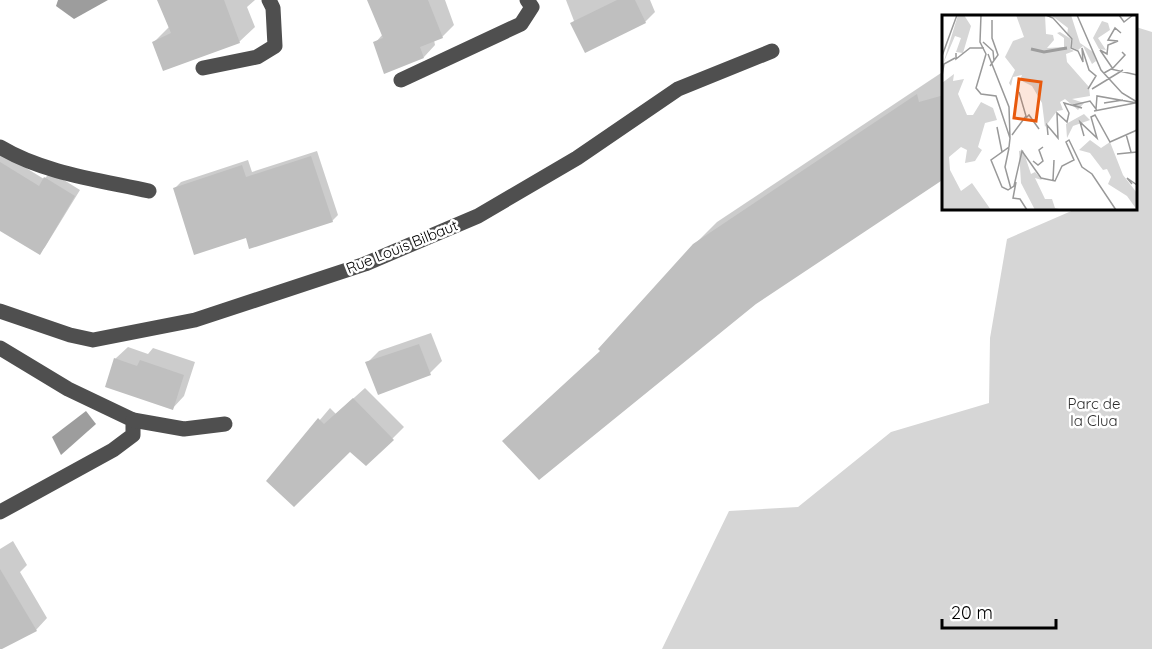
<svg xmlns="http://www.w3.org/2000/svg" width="1152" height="649" font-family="Quicksand,sans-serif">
  <rect width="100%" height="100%" fill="#fff"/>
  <path fill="#d6d6d6" d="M1136 27 1152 32V649H662L729 511 798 507 891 432 989 403 990 338 1007 239 1076 209 1136 208Z"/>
  <g fill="#9d9d9d">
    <path d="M58 0H108L74 19 56 6Z"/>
    <path d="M86 411 96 424 61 455 52 437Z"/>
  </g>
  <g fill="#0003">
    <path d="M159 0H255L247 7 255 27 239 42 153 43 169 27Z"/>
    <path d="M369 0H445L454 25 442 37 434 40 435 45 424 57 375 43 383 34Z"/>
    <path d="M566 0H650L655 12 645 22 574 21Z"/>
    <path d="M944 71V177L601 350 694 245 717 222Z"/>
    <path d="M317 151 338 215 332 221 246 236 174 189 181 182 248 160 252 172Z"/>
    <path d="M0 152 44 179 51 172 80 190 45 247 39 253 0 229Z"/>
    <path d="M431 333 442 361 430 373 367 363 379 351Z"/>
    <path d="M128 347 148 354 153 348 195 362 184 396 172 409 115 359Z"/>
    <path d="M365 388 404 427 393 438 366 464 350 450 268 481 330 408 336 414Z"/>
    <path d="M13 541 27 565 20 572 47 618 36 630 0 649V549Z"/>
  </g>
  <g fill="#bfbfbf">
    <path d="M157 0H224L240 43 163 71 152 42 171 33Z"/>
    <path d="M367 0H428L443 38 420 47 424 58 384 74 373 42 383 38Z"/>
    <path d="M617 0H635L646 23 585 53 570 23Z"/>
    <path d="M917 94 919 102 944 95V179L756 304 539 480 502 441 600 351 598 349 693 244Z"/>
    <path d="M311 156 333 222 249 249 246 238 194 255 173 188 242 165 246 177Z"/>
    <path d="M0 162 39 186 44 177 75 196 40 255 0 231Z"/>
    <path d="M419 344 431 375 378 395 365 362Z"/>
    <path d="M114 358 137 366 140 360 184 375 173 410 105 387Z"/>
    <path d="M353 398 394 440 366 466 350 452 294 507 266 481 318 418 324 424Z"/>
    <path d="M0 569 37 631 2 649H0Z"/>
  </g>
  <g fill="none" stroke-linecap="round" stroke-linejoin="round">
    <g stroke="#4f4f4f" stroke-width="15">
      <path d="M203 68 257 57 275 46 273 8 269 0"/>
      <path d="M401 80 521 24 532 7 527 0"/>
      <path d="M0 147C43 173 99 180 149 191"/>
      <path d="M0 311 70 335 93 340 195 320 365 264 478 216 577 158 678 89 772 51"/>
      <path d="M0 348 68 389 133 420V435L113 450 0 512"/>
      <path d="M133 420 184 429 225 424"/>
    </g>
  </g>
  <g text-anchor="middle" stroke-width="5" stroke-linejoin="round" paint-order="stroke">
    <g font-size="15" fill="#000" stroke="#fff">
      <text transform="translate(402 247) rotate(-22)" y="5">Rue Louis Bilbaut</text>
    </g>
    <g font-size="15" fill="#2d2d2d" stroke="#fff">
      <text x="1094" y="409">Parc de<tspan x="1094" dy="17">la Clua</tspan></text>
    </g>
  </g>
  <g transform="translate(942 15)">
    <rect width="195" height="195" fill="#fff"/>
    <path d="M16 0H22L29 11 21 38 14 37 19 23 13 21 1 49ZM74 0H103L104 19 111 20 112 25 105 33 122 32V23L115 18 118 17 129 24 128 34 132 36 124 39 125 47 147 72 148 81 130 84 142 88 136 95 123 84 118 87 121 95 115 96 103 112 100 88 90 71 78 65 80 60 71 62 69 71 67 68 73 55 63 42 71 26 82 22ZM109 0H129L138 28 151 37 154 46 150 49 141 31 136 35 129 32 131 24 125 20 126 13ZM160 6 166 8 168 15 156 23 164 35 157 34 151 23ZM12 59 11 66 22 64 16 79 25 100H31L39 87 51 93 55 105 43 108 36 132 40 135 33 146 23 148 25 135 19 132 7 142 8 155 19 176 30 168 49 195H0V68ZM142 99 148 105 131 111 125 123 124 109ZM148 125 159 133 168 127 181 160 195 178V195L185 181 166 169 169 162 165 154 161 155 148 138 137 135ZM81 135 89 159 93 157 100 165 93 163 103 184H110L113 193 121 195H93L79 168 77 136Z" fill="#d6d6d6"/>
    <path fill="none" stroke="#9d9d9d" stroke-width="3" d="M89 34 102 37 125 33"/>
    <path fill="none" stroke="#999" stroke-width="1.5" d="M39 0 38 27 44 39 34 73 39 79 54 81 68 123 67 132 49 145 60 172 66 175 72 171 80 136 99 163 113 166 120 151 132 145 124 127 127 125 140 152 150 159 174 195M104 0 111 3 130 24 129 33 136 36 141 47 140 33 147 55 154 61 146 74M135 0 159 55 180 78 195 87M177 0 182 7 191 0M41 27 51 36 52 46M14 38V44L28 33H42M46 39 67 92 68 123M0 41 15 0M48 51 56 40 50 23V5M171 53 183 40 180 37M171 54 158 35 165 39 166 30 176 26 166 25 173 13 179 18M162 58 169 54 195 60M0 61 2 49 13 43M150 74 181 55M162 88 181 85M152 96 193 88M84 103 87 100 97 114M55 112 60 137M184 119 189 137M70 120 84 101 77 77M106 120 105 110 116 123 115 98 125 107 127 98 122 88 140 93 131 90 148 86 154 94 155 81 195 88M142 121 138 107 155 123 149 102 153 100 168 127 195 115M67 133 63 152 69 174M175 139 195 137M91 146 96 150 101 146 97 135 101 132M111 165 112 145M74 167 71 183 78 184 85 195M190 169 185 163 195 170"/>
    <path fill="#e8590c" fill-opacity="0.15" stroke="#e8590c" stroke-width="3" d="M77 64 99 67 94 106 72 103Z"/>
    <rect width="195" height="195" fill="none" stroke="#000" stroke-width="3"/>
  </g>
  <path d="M942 619v9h114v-9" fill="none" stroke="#000000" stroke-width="3"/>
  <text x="951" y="619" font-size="18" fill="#000000" stroke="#ffffff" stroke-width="4.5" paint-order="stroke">20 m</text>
</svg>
